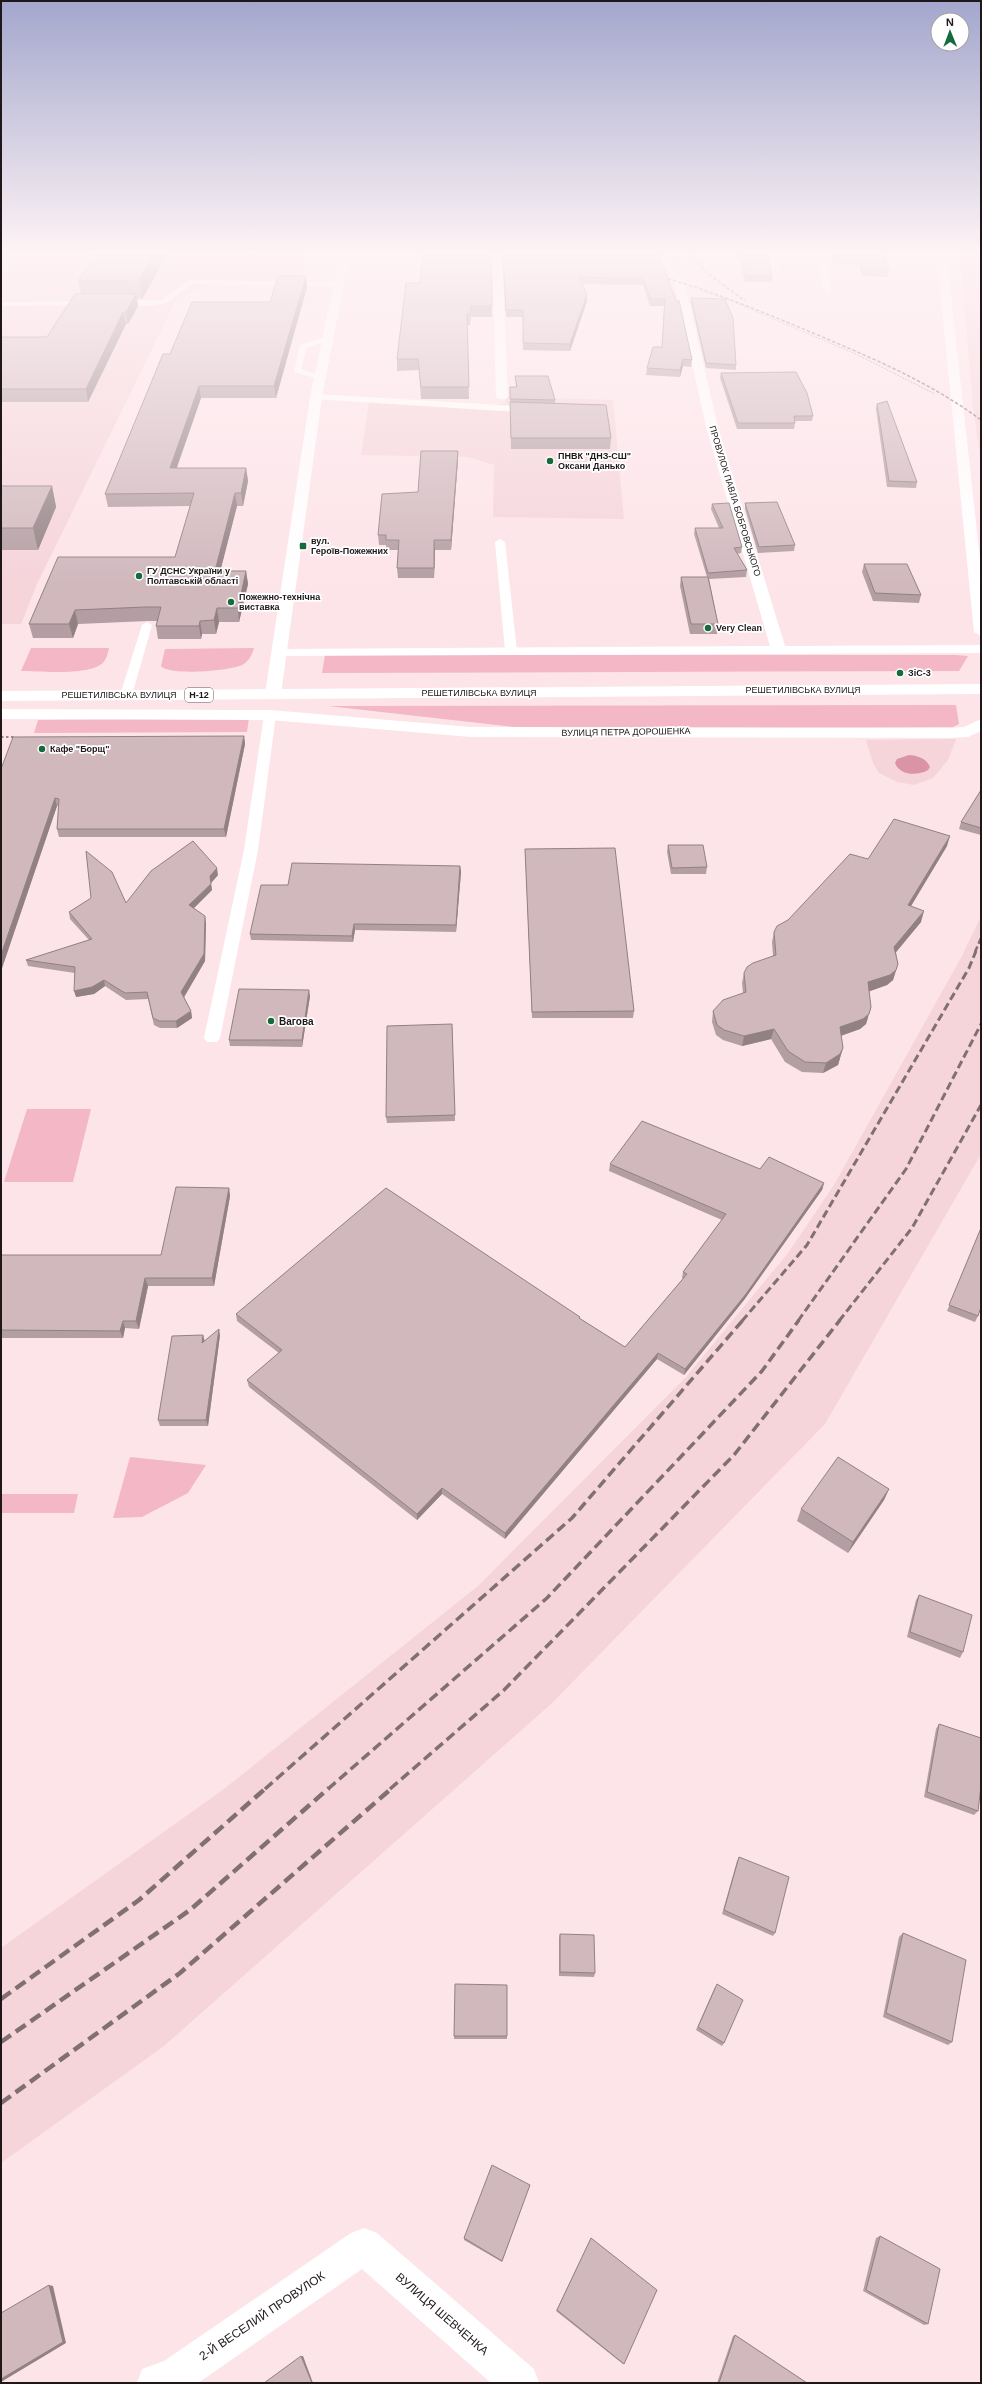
<svg xmlns="http://www.w3.org/2000/svg" width="982" height="2384" font-family="Helvetica,sans-serif">
  <rect width="100%" height="100%" fill="#fde4e9"/>
  <g fill="#f5d4da">
    <path d="M1 253H306L299 284 213 283 177 298 37 584 21 624H1Z"/>
    <path d="M960 253H981V463L973 407Z"/>
    <path d="M506 397 613 400 624 519 493 517 494 465 468 457 361 455 369 402 499 408V404H505Z"/>
    <path d="M956 739 948 760 933 778 914 785 897 782 879 773 873 763 866 740Z"/>
    <path d="M981 916V1154L825 1424 550 1705 164 2046 1 2163V1948L224 1789 478 1586 686 1377 788 1253 834 1185 962 956Z"/>
  </g>
  <g fill="#f4b7c5">
    <path d="M31 648H109C108 652 107 657 105 660 96 677 39 671 21 671Z"/>
    <path d="M254 648C252 655 249 661 242 665 229 671 169 676 161 666L165 649Z"/>
    <path d="M325 655H956L968 656 959 671 322 673Z"/>
    <path d="M956 705 959 724 953 727 532 729 328 706Z"/>
    <path d="M249 718 247 732 34 733 38 720Z"/>
    <path d="M27 1109H91L73 1182H4Z"/>
    <path d="M130 1457 206 1465 188 1493 142 1517 113 1518Z"/>
    <path d="M1 1494H78L74 1513H1Z"/>
  </g>
  <path fill="#db94a5" d="M909 755C918 756 926 758 930 767L928 770C918 776 900 776 895 763L897 759Z"/>
  <g fill="none" stroke-linecap="round" stroke-linejoin="round">
    <g stroke="#99888c" stroke-width="1" stroke-dasharray="1.5 1.5" stroke-linecap="butt">
      <path d="M676 253 677 265"/>
      <path d="M702 291 724 298 856 354 935 394"/>
    </g>
    <path stroke="#99888c" stroke-width="2" stroke-dasharray="2.5 2.5" stroke-linecap="butt" d="M1 737H16"/>
    <g fill="#fff" fill-rule="evenodd">
      <path d="M769 253H776L780 276 773 274Z"/>
      <path d="M818 253H825L831 294 824 292Z"/>
      <path d="M191 280 338 282 342 284 338 286 192 284 166 303 150 306 115 305 111 303 115 301 161 300Z"/>
      <path d="M94 301 95 303 91 305 1 306V302Z"/>
      <path d="M324 337 331 339 307 348 301 369 322 376V380L294 372 300 345Z"/>
      <path d="M316 394 533 407 537 410 533 413 313 399V395Z"/>
      <path d="M500 539 505 542 517 651 511 654 505 651 495 542Z"/>
      <path d="M147 622 152 625 132 695 126 699 122 697 120 695 142 625Z"/>
      <path d="M270 711 276 715 258 850 220 1038 217 1042H207L204 1038 244 850 264 715Z"/>
    </g>
    <g fill="#fff" fill-rule="evenodd">
      <path d="M445 253H499L502 255 508 397 506 399H498L496 397 492 258 450 256Z"/>
      <path d="M942 256 947 259 981 568V636L974 632 937 259Z"/>
      <path d="M679 278 684 281 718 427 785 646 981 645V653L274 656 272 653 274 650 279 649 770 646 706 427 674 281Z"/>
      <path d="M1 709 270 710 471 727 949 728 964 727 981 719V731L968 737 949 738 471 737 270 720 1 719Z"/>
      <path d="M364 2228 377 2233 534 2369 539 2383H491L362 2269 198 2383H137L142 2369 164 2361 351 2233Z"/>
    </g>
    <g fill="#fff" fill-rule="evenodd">
      <path d="M340 253H350L322 397 281 694 273 699 265 694 310 397Z"/>
      <path d="M873 253 938 256 939 253H948L947 259 942 262 877 256Z"/>
    </g>
    <path fill="#fff" fill-rule="evenodd" d="M981 684V694L1 701V691Z"/>
    <g stroke="#807074" stroke-width="1.5" stroke-dasharray="3.5 2" stroke-linecap="butt">
      <path d="M692 253 703 270 745 301"/>
      <path d="M657 276C708 289 757 310 806 330 867 356 927 380 981 420"/>
    </g>
    <path stroke="#807074" stroke-width="2.5" stroke-dasharray="6 3" stroke-linecap="butt" d="M975 952 981 938"/>
    <g stroke="#807074" stroke-width="3" stroke-dasharray="8 4" stroke-linecap="butt">
      <path d="M742 1321 807 1245 969 968 976 951"/>
      <path d="M798 1321 906 1169 981 1024"/>
      <path d="M839 1321 912 1228 981 1105"/>
    </g>
    <g stroke="#807074" stroke-width="3.5" stroke-dasharray="10 5" stroke-linecap="butt">
      <path d="M265 1789 572 1518 743 1320"/>
      <path d="M328 1789 547 1598 762 1371 799 1320"/>
      <path d="M390 1789 504 1690 734 1455 840 1320"/>
    </g>
    <g stroke="#807074" stroke-width="4.5" stroke-dasharray="12 6" stroke-linecap="butt">
      <path d="M1 1999 139 1900 266 1788"/>
      <path d="M1 2042 190 1910 329 1788"/>
      <path d="M1 2103 180 1973 392 1788"/>
    </g>
  </g>
  <g fill="#b39ea3">
    <path d="M97 253H168L142 299H137L138 306 128 324H126L88 402H1V337H47L81 294 78 281Z"/>
    <path d="M502 253H658L692 360 691 367 683 366 680 377 646 375 647 368 662 347 664 306H650L643 285 582 284 587 294V301L570 351 523 350V317H506Z"/>
    <path d="M738 253H767L772 276V282H745Z"/>
    <path d="M883 253 889 270 887 277 862 276 859 265 831 263 832 257Z"/>
    <path d="M306 276 307 287 276 398H201L177 468H246L248 481 243 506H237L220 571H246L248 584 239 622H219L216 634H202L201 639H158L156 626 157 621H148L78 624 73 638H33L29 624 175 557 190 506 108 507 105 494 170 354 270 302Z"/>
    <path d="M406 283 492 306V317H471L470 325H467L469 399H421L419 370 397 371V359Z"/>
    <path d="M691 298 736 365V370L706 368 691 303Z"/>
    <path d="M721 373 813 416 812 421H795V423L794 429H737L720 378Z"/>
    <path d="M515 376 555 400V404L611 438 610 449H511L510 387H516Z"/>
    <path d="M877 404 917 482 916 488 887 487 876 409Z"/>
    <path d="M458 451V460L451 550H435L434 578H398L397 568 398 550H386V545H379L378 535Z"/>
    <path d="M1 486H52L56 507 38 550H1Z"/>
    <path d="M745 503 795 545 794 551 758 553 745 509Z"/>
    <path d="M712 504 742 547 741 553 737 554 747 570 746 577 709 579 718 624 717 634H690L680 586 681 577H707L694 534 695 528H719L711 509Z"/>
    <path d="M864 564 921 595 919 603 873 601 862 572Z"/>
    <path d="M244 736 245 744 226 837H59L57 829 59 806H57L1 971V769Z"/>
    <path d="M981 790V835L959 829 961 822Z"/>
    <path d="M668 845 707 867 706 874H671L667 852Z"/>
    <path d="M947 846 911 906 921 922 896 952 898 964 893 980 887 985 869 991 868 1018 866 1024 860 1029 841 1036 843 1048 840 1058 838 1065 823 1073 802 1072 785 1062 771 1039 742 1046 723 1040 716 1035 712 1022 713 1011 743 993 742 983 744 973 773 956 772 942 774 932 868 859Z"/>
    <path d="M525 849 634 1011 633 1018H532Z"/>
    <path d="M460 866 461 872 456 932 355 930 353 942 251 940 250 934 288 885Z"/>
    <path d="M218 875 211 883 212 890 194 908 206 923 205 961 184 997 191 1011 192 1018 177 1028H160L154 1025 148 999 126 1000 105 986 94 994 76 997 75 973 28 966 26 960 89 940 70 919 69 912 126 903Z"/>
    <path d="M310 996 302 1047 230 1046 229 1040Z"/>
    <path d="M452 1024 455 1121 387 1123 386 1117Z"/>
    <path d="M610 1164 760 1169 824 1183 822 1190 744 1300 684 1375 657 1359 505 1539 442 1494 417 1520 249 1387 247 1380 279 1353 237 1321 236 1314 580 1319 625 1347 683 1279 682 1278 683 1272 722 1220 609 1171Z"/>
    <path d="M229 1188 230 1196 214 1286H148L139 1329 125 1328 123 1338H1V1255H161Z"/>
    <path d="M981 1228 978 1316 975 1322 947 1311Z"/>
    <path d="M203 1335 204 1341 220 1335 208 1426H160L158 1420Z"/>
    <path d="M889 1489 884 1500 848 1553 797 1521 801 1509Z"/>
    <path d="M919 1595 963 1652 960 1658 907 1637 916 1600Z"/>
    <path d="M939 1724 978 1811 974 1815 924 1797 936 1729Z"/>
    <path d="M739 1857 775 1933 773 1936 722 1914 737 1861Z"/>
    <path d="M903 1933 952 2042 948 2045 883 2017 899 1937Z"/>
    <path d="M560 1934 595 1973 594 1977 559 1976V1938Z"/>
    <path d="M507 1985V2039H454V2036Z"/>
    <path d="M715 1987 724 2043 722 2046 696 2030Z"/>
    <path d="M529 2187 502 2262 464 2240V2238Z"/>
    <path d="M880 2236 928 2324 924 2325 863 2291 876 2238Z"/>
    <path d="M591 2238 624 2364H623L556 2311Z"/>
    <path d="M735 2335 807 2383H717L733 2336Z"/>
  </g>
  <g fill="#928184">
    <path d="M1 253H6L1 261Z"/>
    <path d="M155 253H168L142 299 139 280Z"/>
    <path d="M306 276 307 287 276 398 274 386Z"/>
    <path d="M136 294 138 306 128 324 126 312Z"/>
    <path d="M587 294V301L570 351V344Z"/>
    <path d="M123 312 126 324 88 402 86 389Z"/>
    <path d="M683 359V366L680 377V370Z"/>
    <path d="M199 386 201 398 172 480 170 468Z"/>
    <path d="M458 451V460L451 550V540Z"/>
    <path d="M246 468 248 481 243 506 241 493Z"/>
    <path d="M52 486 56 507 38 550 33 528Z"/>
    <path d="M235 493 237 506 217 584 215 571Z"/>
    <path d="M434 540 435 550 434 578Z"/>
    <path d="M246 571 248 584 239 622 238 608Z"/>
    <path d="M217 608 219 622 216 634 214 620Z"/>
    <path d="M75 610 78 624 73 638 69 624Z"/>
    <path d="M200 621 202 634 201 639 199 626Z"/>
    <path d="M244 736 245 744 226 837 224 829Z"/>
    <path d="M55 798 57 806 1 971V955Z"/>
    <path d="M950 836 947 846 905 916 908 905Z"/>
    <path d="M460 866 461 872 456 932V925Z"/>
    <path d="M217 868 218 875 211 883 210 876Z"/>
    <path d="M211 884 212 890 191 911 189 905Z"/>
    <path d="M924 911 921 922 892 957 894 947Z"/>
    <path d="M205 916 206 923 205 961 183 999 181 992Z"/>
    <path d="M354 924 355 930 353 942 352 936Z"/>
    <path d="M898 964 893 980 887 985 865 993 868 982Z"/>
    <path d="M104 980 105 986 94 994 76 997 74 991Z"/>
    <path d="M309 990 310 996 302 1047V1040Z"/>
    <path d="M871 1007 866 1024 860 1029 837 1037 840 1027Z"/>
    <path d="M191 1011 192 1018 177 1028 176 1021Z"/>
    <path d="M774 1029 771 1039 742 1046 744 1036Z"/>
    <path d="M843 1048 840 1058 838 1065 823 1073 826 1063Z"/>
    <path d="M824 1183 822 1190 744 1300 684 1375 685 1369Z"/>
    <path d="M229 1188 230 1196 214 1286 212 1278Z"/>
    <path d="M145 1278 148 1286 139 1329 136 1321Z"/>
    <path d="M123 1321 125 1328 123 1338 120 1331Z"/>
    <path d="M219 1329 220 1335 208 1426 206 1420Z"/>
    <path d="M203 1335 205 1342 202 1343Z"/>
    <path d="M658 1353 657 1359 505 1539V1533Z"/>
    <path d="M442 1488V1494L417 1520V1514Z"/>
    <path d="M889 1489 884 1500 848 1553 853 1542Z"/>
    <path d="M49 2285 53 2286 66 2343 1 2382V2379Z"/>
    <path d="M301 2356H303L313 2383H312Z"/>
  </g>
  <g fill="#d0b8bd" stroke="#928184">
    <path d="M97 253H155L139 280 78 281Z"/>
    <path d="M423 253H491L492 306H471L470 314H467L469 387H421L418 359H397L406 283H420Z"/>
    <path d="M503 253H658L677 303 679 300 692 360 683 359 680 370 647 368 653 347H662L665 299H651L643 279 579 277 587 294 570 344 523 343V310H506Z"/>
    <path d="M740 253H767L772 276H746Z"/>
    <path d="M833 253H883L889 270H863L861 259 832 257Z"/>
    <path d="M278 276H306L274 386H199L170 468H246L241 493H235L215 571H246L238 608H217L214 620 200 621 199 626H156L161 607H145L75 610 69 624H29L58 557H175L194 493 105 494 163 354H170L192 302H270Z"/>
    <path d="M75 294H136L126 312H123L86 389H1V337H47Z"/>
    <path d="M691 298 725 299 733 318 736 365 706 363Z"/>
    <path d="M796 372 807 393 813 416H794L795 423H738L721 373Z"/>
    <path d="M515 376H548L555 400 510 399V387H517Z"/>
    <path d="M887 401 917 482 889 481 877 404Z"/>
    <path d="M510 402 606 405 611 438H511Z"/>
    <path d="M421 451H458L451 540H434V568H397L399 540H386V535H378L382 494 418 492Z"/>
    <path d="M1 486H52L33 528H1Z"/>
    <path d="M777 502 795 545 759 547 745 503Z"/>
    <path d="M729 503 742 547 734 548 747 570 708 573 695 528H723L712 504Z"/>
    <path d="M864 564H907L921 595 875 593Z"/>
    <path d="M681 577H708L718 624H691Z"/>
    <path d="M244 736 224 829H57L59 799 55 798 1 955V769L13 737Z"/>
    <path d="M981 790V828L961 822Z"/>
    <path d="M894 819 950 836 908 905 924 911 894 947 898 964 896 970 890 975 868 982 871 1007 869 1014 863 1019 840 1027 843 1048 840 1054 826 1063 805 1062 788 1051 774 1029 744 1036 724 1030 717 1025 713 1011 723 1000 746 992 744 973 747 967 753 963 776 955 774 932 777 926 788 920 850 854 868 859Z"/>
    <path d="M193 841 217 868 210 876 211 884 189 905 205 916 204 954 181 992 191 1011 176 1021H159L153 1018 147 992 125 993 104 980 92 987 74 991 75 967 26 960 92 939 69 912 91 898 86 851 112 872 126 903 151 871Z"/>
    <path d="M668 845H703L707 867 672 868Z"/>
    <path d="M615 848 634 1011 532 1012 525 849Z"/>
    <path d="M292 863 460 866 456 925 354 924 352 936 250 934 261 885H288Z"/>
    <path d="M239 989 309 990 302 1040H229Z"/>
    <path d="M452 1024 455 1115 386 1117 387 1026Z"/>
    <path d="M642 1121 760 1169 769 1157 824 1183 746 1294 685 1369 658 1353 505 1533 442 1488 417 1514 247 1380 282 1350 236 1314 386 1188 580 1317 579 1318 625 1347 687 1274 683 1272 726 1214 610 1164Z"/>
    <path d="M176 1187 229 1188 212 1278H145L136 1321H123L120 1331 1 1330V1255H161Z"/>
    <path d="M981 1228V1307L978 1316 949 1305Z"/>
    <path d="M219 1329 206 1420H158L172 1336 203 1335 202 1343Z"/>
    <path d="M838 1457 889 1489 853 1542 801 1509Z"/>
    <path d="M919 1595 972 1615 963 1652 910 1632Z"/>
    <path d="M939 1724 981 1738V1786L978 1811 927 1792Z"/>
    <path d="M739 1857 789 1877 775 1933 724 1910Z"/>
    <path d="M903 1933 966 1960 952 2042 886 2013Z"/>
    <path d="M560 1934 594 1935 595 1973 560 1972Z"/>
    <path d="M455 1984 507 1985V2036H454Z"/>
    <path d="M717 1984 743 2000 724 2043 698 2027Z"/>
    <path d="M492 2165 530 2185 502 2261 464 2238Z"/>
    <path d="M880 2236 940 2269 928 2324 866 2290Z"/>
    <path d="M591 2238 657 2290 624 2364 557 2310Z"/>
    <path d="M49 2285 63 2342 1 2379V2313Z"/>
    <path d="M735 2335 807 2383H719Z"/>
    <path d="M301 2356 312 2383H264Z"/>
  </g>
  <linearGradient id="sky" x2="0" y2="1"><stop stop-color="#a3a7cd"/><stop offset="0.43" stop-color="#fef3f5"/><stop offset="1" stop-color="#fef3f5" stop-opacity="0"/></linearGradient>
  <rect width="982" height="586" fill="url(#sky)"/>
  <g fill="#166b3d" stroke="#fff" stroke-width="1.5">
    <circle cx="550" cy="461" r="4"/>
    <rect x="299" y="542" width="8" height="8" rx="2"/>
    <circle cx="139" cy="576" r="4"/>
    <circle cx="231" cy="602" r="4"/>
    <circle cx="708" cy="628" r="4"/>
    <circle cx="900" cy="673" r="4"/>
    <circle cx="42" cy="749" r="4"/>
    <circle cx="271" cy="1021" r="4"/>
  </g>
  <g text-anchor="middle" stroke-width="3.5" stroke-linejoin="round" paint-order="stroke">
    <g font-size="9" font-weight="bold" fill="#1f1719" stroke="#fff" text-anchor="start">
      <text x="558" y="459">ПНВК "ДНЗ-СШ"<tspan x="558" dy="10">Оксани Данько</tspan></text>
      <text x="311" y="544">вул.<tspan x="311" dy="10">Героїв-Пожежних</tspan></text>
      <text x="147" y="574">ГУ ДСНС України у<tspan x="147" dy="10">Полтавській області</tspan></text>
      <text x="239" y="600">Пожежно-технічна<tspan x="239" dy="10">виставка</tspan></text>
      <text x="716" y="631">Very Clean</text>
      <text x="908" y="676">ЗіС-3</text>
      <text x="50" y="752">Кафе "Борщ"</text>
    </g>
    <g font-size="9" fill="#1f1719" stroke="#fff">
      <text transform="translate(735 501) rotate(73)" y="3">ПРОВУЛОК ПАВЛА БОБРОВСЬКОГО</text>
      <text x="803" y="693">РЕШЕТИЛІВСЬКА ВУЛИЦЯ</text>
      <text x="479" y="696">РЕШЕТИЛІВСЬКА ВУЛИЦЯ</text>
      <text x="119" y="698">РЕШЕТИЛІВСЬКА ВУЛИЦЯ</text>
      <text transform="translate(626 732) rotate(-1)" y="3">ВУЛИЦЯ ПЕТРА ДОРОШЕНКА</text>
    </g>
    <rect fill="#fff" stroke="#625d5e" stroke-width="1" x="185" y="688" width="28" height="14" rx="3"/>
    <g font-size="9" font-weight="bold" fill="#1f1719">
      <text x="199" y="698">Н-12</text>
    </g>
    <g font-size="10" font-weight="bold" fill="#1f1719" stroke="#fff" text-anchor="start">
      <text x="279" y="1025">Вагова</text>
    </g>
    <g font-size="12" fill="#1f1719" stroke="#fff">
      <text transform="translate(442 2314) rotate(41)" y="4">ВУЛИЦЯ ШЕВЧЕНКА</text>
      <text transform="translate(262 2316) rotate(-34)" y="4">2-Й ВЕСЕЛИЙ ПРОВУЛОК</text>
    </g>
  </g>
  <rect width="982" height="2384" fill="none" stroke="#1f1719" stroke-width="4"/>
  <g transform="translate(950 32) rotate(359)"><circle r="19" fill="#ffffff" stroke="#a5a2a3"/>
  <path d="M0-3L7 15L0 10L-7 15Z" fill="#166b3d"/>
  <text y="-6" font-size="11" font-weight="bold" text-anchor="middle" fill="#1f1719">N</text>
  </g>
</svg>
